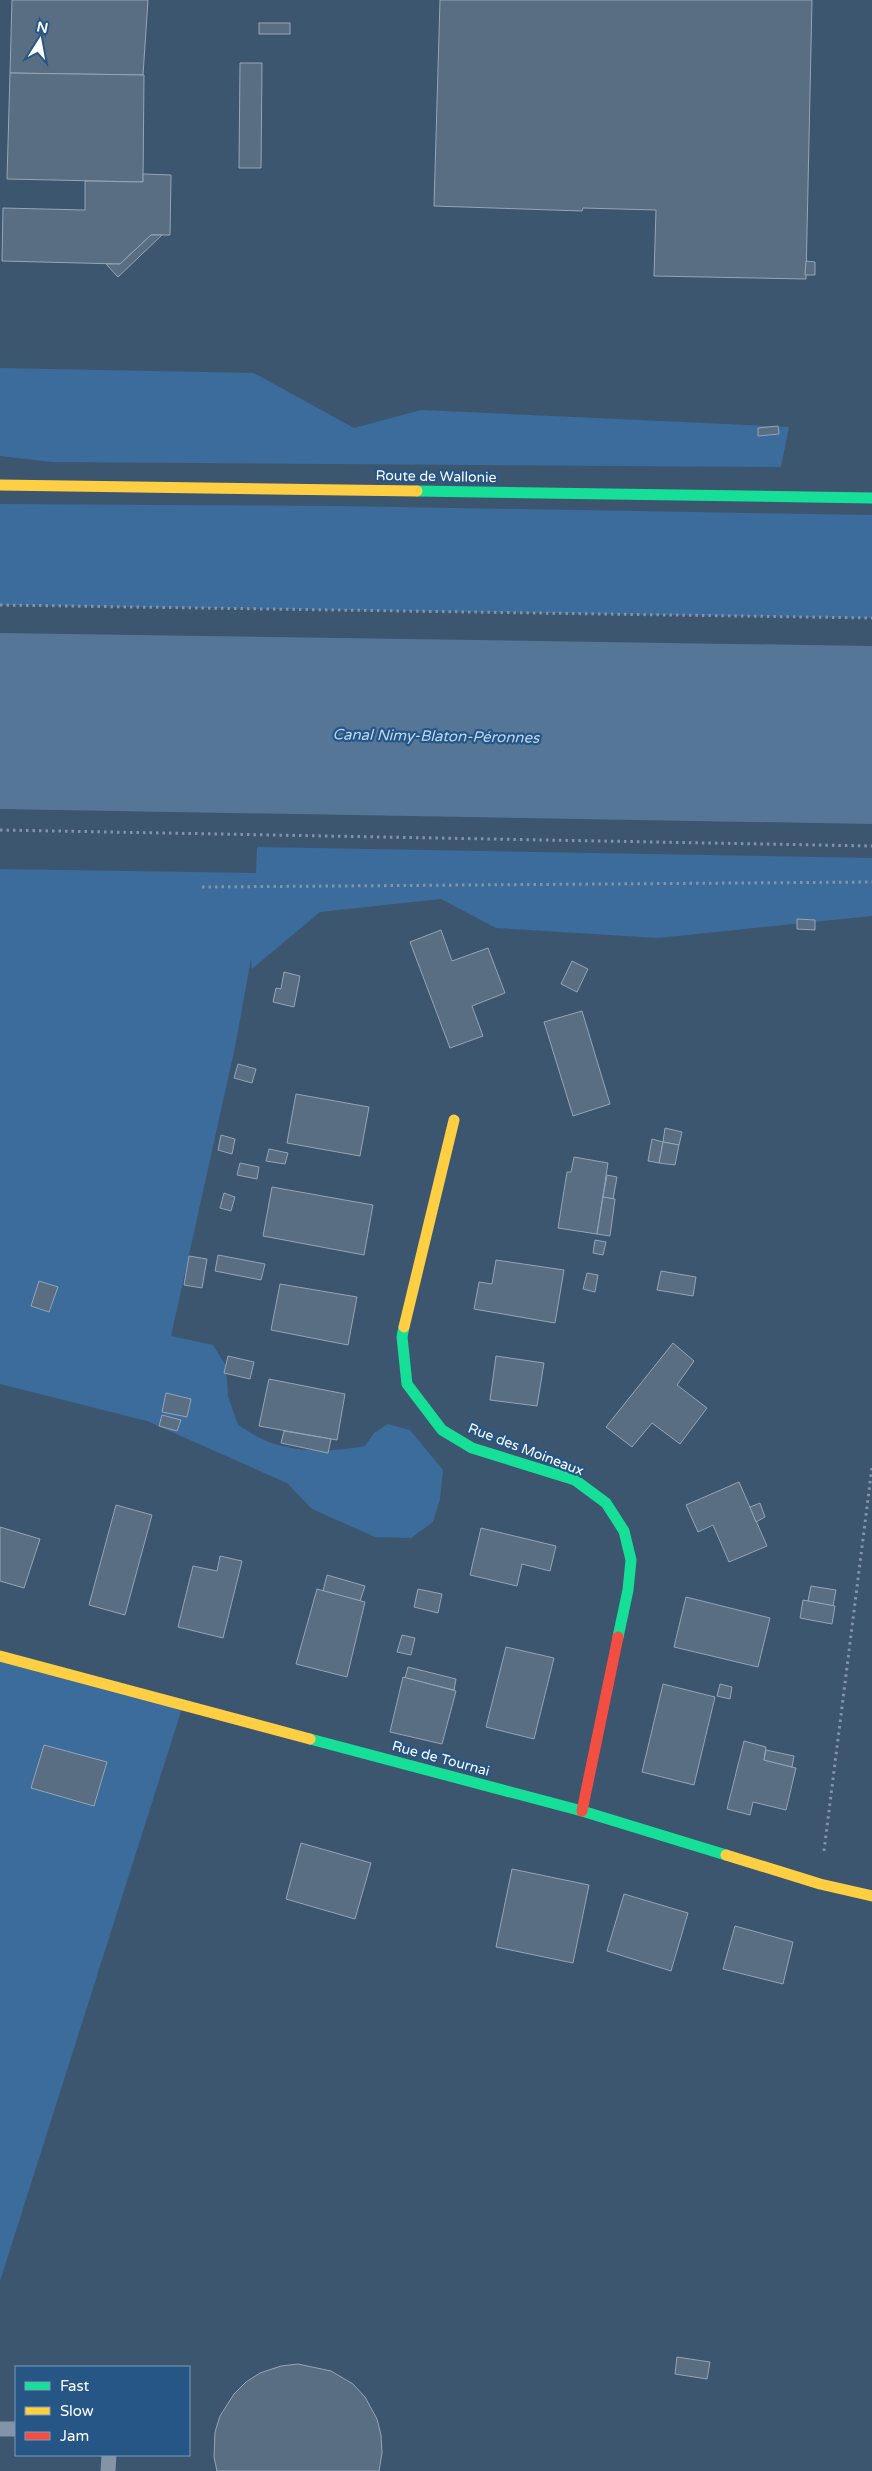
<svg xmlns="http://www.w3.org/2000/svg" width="872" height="2471" font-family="'Varela Round',sans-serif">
  <rect width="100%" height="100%" fill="#3c5670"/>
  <g fill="#3b6c9c">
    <path d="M0 368 254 373 354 428 421 410 789 427 781 467 52 462 0 456Z"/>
    <path d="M0 504 339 506 872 515V618L0 605Z"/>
    <path d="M257 847 872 858V916L658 938 496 928 441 899 320 912 252 969 251 959 235 1047 171 1336 213 1345 226 1366 228 1396 238 1425C248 1431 258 1438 269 1442 299 1453 334 1452 365 1446L374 1433 388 1424 410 1430 443 1470 440 1499 433 1522 411 1538 375 1537 312 1509 287 1483 147 1421 0 1384V869L256 873Z"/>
    <path d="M0 1656 183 1705 0 2281Z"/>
  </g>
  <path fill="#557697" d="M0 633 872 646V824L0 809Z"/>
  <g fill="#596e83" stroke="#96a5b4">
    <path d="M12 0H148L143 75 10 73Z"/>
    <path d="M440 0H812L806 279 654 276 656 210 583 208 582 211 434 206Z"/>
    <rect x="259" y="23" width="31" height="11"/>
    <path d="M240 63H262L261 168H239Z"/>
    <path d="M10 73 144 75 143 182 7 179Z"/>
    <path d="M143 174 171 175 170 235H151L120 264 2 261 3 208 85 210V181L143 182Z"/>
    <path d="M151 235H162L118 277 106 264H120Z"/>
    <path d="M806 261 815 262V275H805Z"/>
    <path d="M778 426 779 434 758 436V428Z"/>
    <path d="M797 919 815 920V930L797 929Z"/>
    <path d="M441 930 452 961 488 948 505 993 472 1006 483 1036 450 1048 410 942Z"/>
    <path d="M572 961 588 969 577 992 561 984Z"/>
    <path d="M284 972 300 976 294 1007 273 1002 276 988 281 989Z"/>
    <path d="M582 1011 610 1104 573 1116 544 1022Z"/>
    <path d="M238 1064 256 1069 252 1083 234 1078Z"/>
    <path d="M296 1094 369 1107 360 1156 287 1143Z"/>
    <path d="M665 1128 682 1132 679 1145 663 1142Z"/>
    <path d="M221 1135 235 1139 232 1154 218 1150Z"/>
    <path d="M652 1139 663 1142 659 1163 648 1161Z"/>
    <path d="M663 1142 679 1145 675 1165 659 1163Z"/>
    <path d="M269 1149 288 1153 285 1164 266 1161Z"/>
    <path d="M574 1157 608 1163 597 1234 558 1228 567 1172H571Z"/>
    <path d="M240 1163 259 1167 257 1179 237 1175Z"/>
    <path d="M607 1175 617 1177 613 1199 603 1197Z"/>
    <path d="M272 1187 373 1205 364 1255 263 1236Z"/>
    <path d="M224 1193 235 1197 231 1211 220 1208Z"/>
    <path d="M603 1197 615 1199 610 1236 597 1234Z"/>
    <path d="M595 1240 606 1242 603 1255 593 1253Z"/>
    <path d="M218 1255 265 1264 261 1280 215 1271Z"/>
    <path d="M189 1256 207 1259 202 1288 184 1285Z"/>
    <path d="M496 1260 564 1270 555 1323 474 1309 479 1282 492 1284Z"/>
    <path d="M661 1271 696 1277 693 1296 657 1290Z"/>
    <path d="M587 1273 598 1275 595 1292 583 1289Z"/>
    <path d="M39 1281 58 1287 49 1312 31 1306Z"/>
    <path d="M280 1284 357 1297 348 1345 271 1330Z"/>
    <path d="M673 1343 694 1361 677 1385 707 1408 680 1444 652 1423 632 1447 606 1427Z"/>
    <path d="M228 1356 254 1362 250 1379 224 1373Z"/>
    <path d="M496 1356 544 1363 537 1406 490 1400Z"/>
    <path d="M269 1379 345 1394 337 1440 259 1426Z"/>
    <path d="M166 1393 191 1399 187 1417 162 1412Z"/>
    <path d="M162 1415 181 1420 177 1431 159 1426Z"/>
    <path d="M284 1431 331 1439 328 1453 281 1443Z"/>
    <path d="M739 1482 767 1546 729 1562 713 1525 698 1532 686 1505Z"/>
    <path d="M760 1503 765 1517 756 1522 750 1507Z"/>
    <path d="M116 1505 152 1515 125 1615 89 1605Z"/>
    <path d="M0 1527 40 1539 24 1588 0 1581Z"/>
    <path d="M481 1528 556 1546 550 1571 522 1564 517 1586 470 1575Z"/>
    <path d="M220 1556 242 1561 223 1638 178 1627 193 1566 217 1571Z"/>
    <path d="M327 1575 365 1586 360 1601 323 1591Z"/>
    <path d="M811 1586 836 1590 833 1606 808 1601Z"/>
    <path d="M317 1589 365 1602 347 1677 296 1664Z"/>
    <path d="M418 1589 442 1594 438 1613 414 1607Z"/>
    <path d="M686 1597 770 1618 758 1667 674 1647Z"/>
    <path d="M803 1600 835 1606 832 1624 800 1618Z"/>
    <path d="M402 1635 415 1638 411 1655 397 1652Z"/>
    <path d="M506 1647 554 1658 534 1739 486 1727Z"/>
    <path d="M408 1667 456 1679 454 1690 405 1678Z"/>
    <path d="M403 1677 456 1691 442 1744 390 1732Z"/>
    <path d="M663 1684 715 1697 694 1785 642 1772Z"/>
    <path d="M720 1684 732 1687 730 1699 717 1696Z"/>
    <path d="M744 1741 766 1747 764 1760 796 1768 786 1810 753 1802 750 1815 727 1809Z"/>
    <path d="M44 1745 107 1762 94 1806 31 1788Z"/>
    <path d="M766 1750 794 1756 792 1767 764 1760Z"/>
    <path d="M301 1843 371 1863 355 1919 286 1899Z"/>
    <path d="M512 1869 589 1885 573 1963 496 1947Z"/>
    <path d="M624 1894 688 1913 671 1971 607 1951Z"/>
    <path d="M735 1926 793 1942 783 1984 723 1969Z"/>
    <path d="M677 2357 710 2362 707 2379 675 2374Z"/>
    <path d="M298 2364 331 2371 353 2384 365 2397 377 2419 381 2435 382 2453 379 2471H217L214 2457 215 2432 220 2416 234 2394 246 2382 260 2373 281 2366Z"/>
  </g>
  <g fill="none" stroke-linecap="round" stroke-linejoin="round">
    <g stroke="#8394a6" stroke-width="3" stroke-dasharray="2.5 4" stroke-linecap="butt">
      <path d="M0 605 872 618"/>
      <path d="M0 830 872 846"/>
      <path d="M202 887 872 882"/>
      <path d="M824 1851 872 1467"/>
    </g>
    <g stroke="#8394a6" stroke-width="15">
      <path d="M0 2429H16"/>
      <path d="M108 2471 109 2455"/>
    </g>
    <g stroke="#16e098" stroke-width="11">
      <path d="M417 491 872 498"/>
      <path d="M404 1327 402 1337 407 1384 442 1430 472 1448 575 1480 606 1503 624 1531 631 1560 628 1590 618 1637"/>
      <path d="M310 1739 582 1811 726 1855"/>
    </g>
    <g stroke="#ffcf43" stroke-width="11">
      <path d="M0 485 417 491"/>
      <path d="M404 1327 454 1120"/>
      <path d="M0 1656 310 1739"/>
      <path d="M726 1855 820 1884 872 1896"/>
    </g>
    <path stroke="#f24e42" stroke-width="11" d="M582 1811 618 1637"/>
  </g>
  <g text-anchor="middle" stroke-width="4.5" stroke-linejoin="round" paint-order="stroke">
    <g font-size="14" fill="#fff" stroke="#265686">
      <text transform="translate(436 476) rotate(1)" y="5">Route de Wallonie</text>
      <text transform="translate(526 1449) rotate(21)" y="5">Rue des Moineaux</text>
      <text transform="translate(441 1758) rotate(15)" y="5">Rue de Tournai</text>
    </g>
    <g font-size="15" font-style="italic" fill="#bdd7f0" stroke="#265686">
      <text transform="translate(436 736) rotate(1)" y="5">Canal Nimy-Blaton-Péronnes</text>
    </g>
  </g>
  <rect x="15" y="2366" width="175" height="90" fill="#265686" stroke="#7d9ab6"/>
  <rect x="25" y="2382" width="25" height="8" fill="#16e098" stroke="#7d9ab6"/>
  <text x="60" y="2391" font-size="15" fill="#ffffff">Fast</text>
  <rect x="25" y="2407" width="25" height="8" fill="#ffcf43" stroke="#7d9ab6"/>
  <text x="60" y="2416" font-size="15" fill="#ffffff">Slow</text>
  <rect x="25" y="2432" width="25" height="8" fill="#f24e42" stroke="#7d9ab6"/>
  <text x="60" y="2441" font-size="15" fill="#ffffff">Jam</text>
  <g transform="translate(40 40) rotate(11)" stroke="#265686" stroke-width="4" paint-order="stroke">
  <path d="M0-4L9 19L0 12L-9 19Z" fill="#ffffff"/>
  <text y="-8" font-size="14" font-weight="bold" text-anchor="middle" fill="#ffffff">N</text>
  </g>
</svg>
